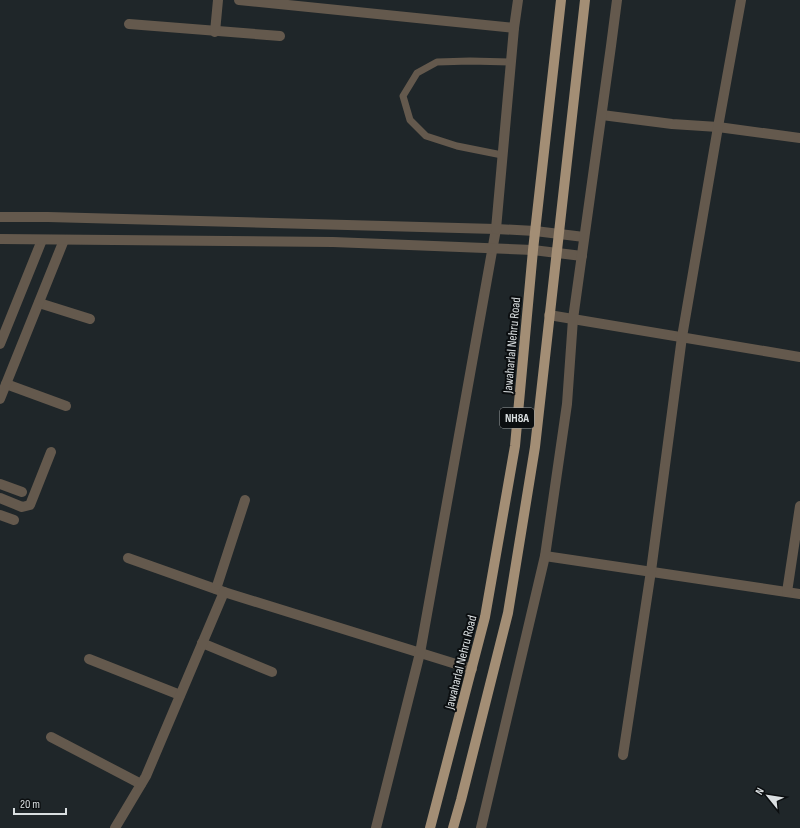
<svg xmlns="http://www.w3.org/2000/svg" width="800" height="828" font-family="'Sofia Sans Condensed',sans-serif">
  <rect width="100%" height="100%" fill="#1f2629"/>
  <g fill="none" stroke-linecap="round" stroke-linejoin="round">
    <path stroke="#64594d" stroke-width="7" d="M502 155 457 146 426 136 410 120 403 96 417 73 437 62 470 61 511 62"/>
    <g stroke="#64594d" stroke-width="10">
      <path d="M239 0 514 28"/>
      <path d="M129 24 280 36"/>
      <path d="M215 32 218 0"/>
      <path d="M602 115 672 124 718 127 800 138"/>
      <path d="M39 303 90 319"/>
      <path d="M549 315 800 357"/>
      <path d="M0 344 42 240"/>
      <path d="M6 384 66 406"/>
      <path d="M0 399 64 240"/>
      <path d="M0 484 22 492"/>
      <path d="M0 498 22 507 30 505 51 452"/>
      <path d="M0 515 14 520"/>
      <path d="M545 556 800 594"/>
      <path d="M128 558 224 592"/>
      <path d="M216 589 245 500"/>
      <path d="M787 592 800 506"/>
      <path d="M202 643 272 672"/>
      <path d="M89 659 180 695"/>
      <path d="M51 737 141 784"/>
      <path d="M623 755 651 571 682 337 718 127 741 0"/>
      <path d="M115 828 146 776 224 592 472 669"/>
      <path d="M376 828 420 653 496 229"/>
    </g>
    <g stroke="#64594d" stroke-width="10">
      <path d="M0 217H48L496 229 535 231 584 237"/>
      <path d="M496 229 514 28 518 0"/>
      <path d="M0 239 333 242 533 250 582 256"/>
      <path d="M481 828 545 556 567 404 573 319 611 46 617 0"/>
    </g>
    <g stroke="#a38e75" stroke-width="10">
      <path d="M430 828 485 617 515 446 533 250 561 0"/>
      <path d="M453 828 461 800 508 613 535 447 585 0"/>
    </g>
  </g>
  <g text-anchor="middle" stroke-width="4" stroke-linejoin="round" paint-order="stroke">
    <rect fill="#0b0e10" stroke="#9ca0a2" stroke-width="1" x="500" y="408" width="34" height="20" rx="3"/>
    <g font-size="12" font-weight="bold" fill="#dadfe1">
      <text x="517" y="422">NH8A</text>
    </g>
    <g font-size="13" fill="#dadfe1" stroke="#0b0e10">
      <text transform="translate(511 345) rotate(-85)" y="5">Jawaharlal Nehru Road</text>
      <text transform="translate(460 662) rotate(-76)" y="5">Jawaharlal Nehru Road</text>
    </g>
  </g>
  <g transform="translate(768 796) rotate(300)" stroke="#0b0e10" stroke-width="3" paint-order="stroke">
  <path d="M0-3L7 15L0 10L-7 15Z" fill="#dadfe1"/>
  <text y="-6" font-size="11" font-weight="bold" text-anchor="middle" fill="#dadfe1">N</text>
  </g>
  <path d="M14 808v6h52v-6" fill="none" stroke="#dadfe1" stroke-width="2"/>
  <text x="20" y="808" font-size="12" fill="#dadfe1" stroke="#0b0e10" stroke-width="3" paint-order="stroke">20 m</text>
</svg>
